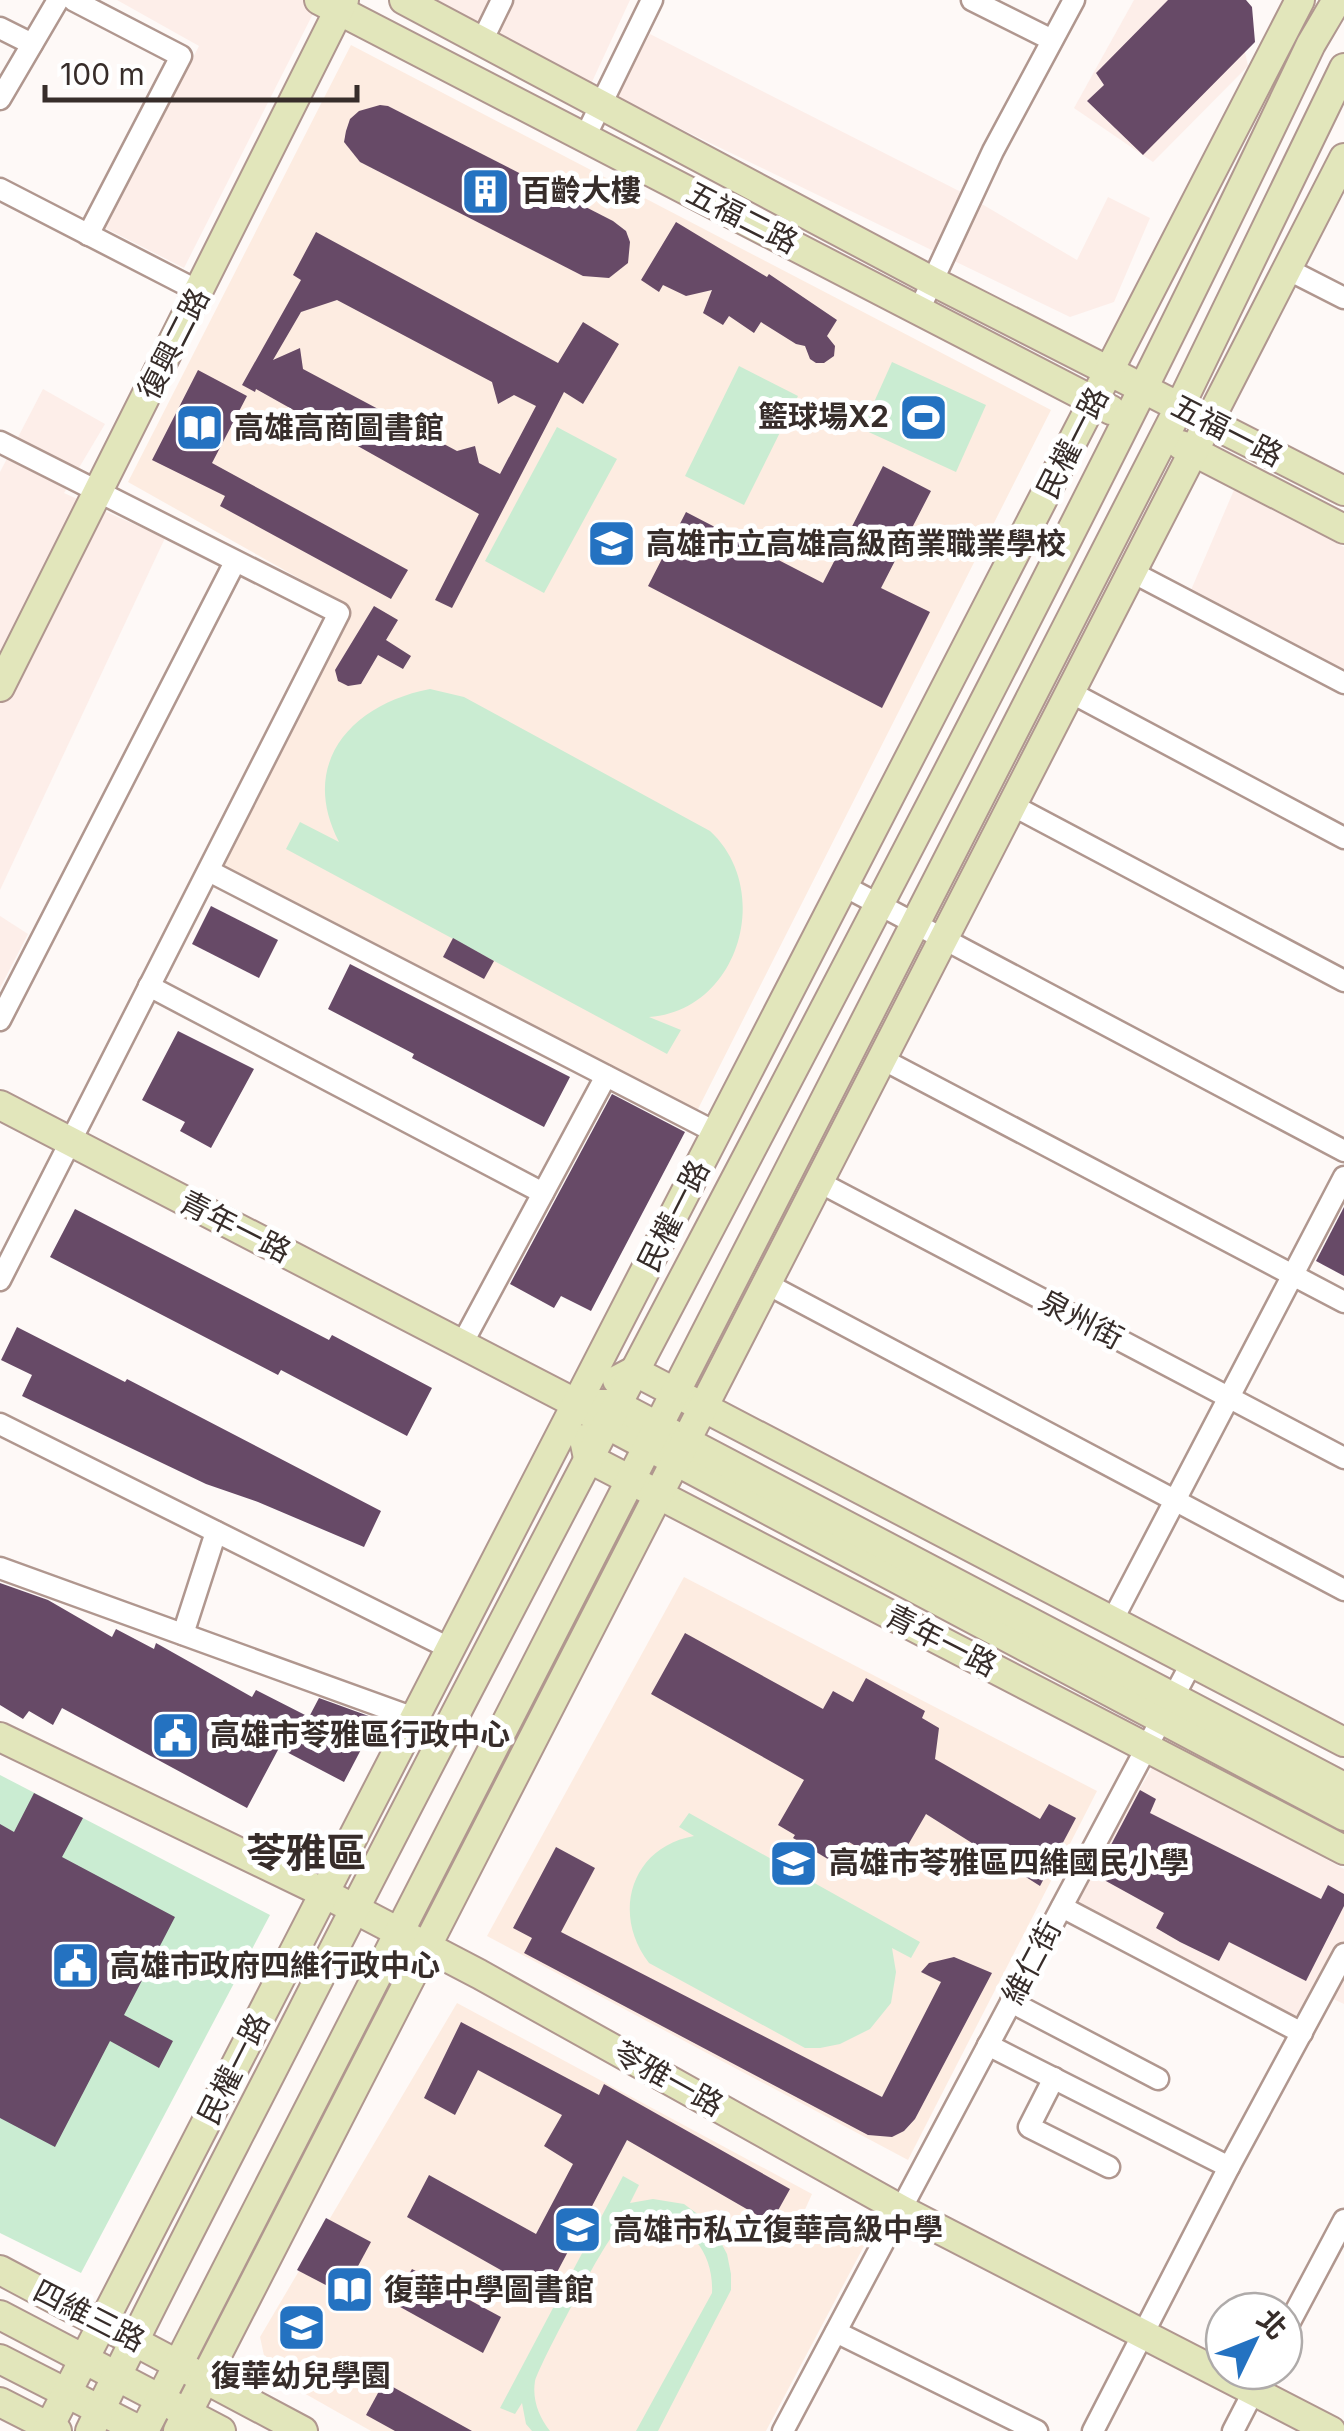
<svg xmlns="http://www.w3.org/2000/svg" width="1344" height="2431" font-family="Inter,'Noto Sans TC',sans-serif">
  <rect width="100%" height="100%" fill="#fef9f7"/>
  <g fill="#fdeee9">
    <path d="M117 0H320L184 268 105 228 199 46Z"/>
    <path d="M430 0H630L591 84Z"/>
    <path d="M1134 0H1230L1235 6 1248 66 1153 162 1074 108Z"/>
    <path d="M650 34 963 193 1077 260 1108 197 1150 218 1114 302 1070 317 615 97Z"/>
    <path d="M43 389 105 424 64 493 165 538 0 890V472Z"/>
    <path d="M1234 490 1344 547V670L1191 590Z"/>
    <path d="M0 916 28 934 0 988Z"/>
    <path d="M1154 1765 1344 1869V2004L1312 1989 1296 2016 1072 1901Z"/>
  </g>
  <g fill="#fdece1">
    <path d="M351 45 1051 410 697 1111 220 864 350 607 128 482Z"/>
    <path d="M684 1577 1097 1791 908 2160 487 1936Z"/>
    <path d="M457 2003 812 2194 803 2214 864 2246 766 2431H371L279 2379 265 2360 260 2337Z"/>
  </g>
  <g fill="#caecd2">
    <path d="M892 362 986 405 956 472 862 429Z"/>
    <path d="M739 366 798 396 744 505 685 476Z"/>
    <path d="M557 427 617 459 544 593 485 561Z"/>
    <path d="M430 689 464 697 710 831C774 890 739 1011 649 1017L681 1030 667 1054 286 849 300 822 339 842C298 763 352 704 430 689Z"/>
    <path d="M0 1775 270 1915 81 2273 0 2233Z"/>
    <path d="M689 1813 920 1942 911 1958 892 1948 896 1972 891 2003 870 2029 840 2044 820 2048H805L649 1963C611 1914 631 1847 694 1836L679 1827Z"/>
    <path d="M623 2176 639 2185 630 2203 653 2199 684 2204 711 2224 727 2254 731 2274V2290L658 2431H636L712 2293C714 2255 691 2221 651 2221 639 2221 625 2225 615 2233 605 2241 538 2367 535 2381 532 2400 539 2417 550 2431H532L526 2424 522 2403 515 2414 500 2408Z"/>
  </g>
  <g fill="#674a67" fill-rule="evenodd">
    <path d="M1168 0H1246L1252 7 1255 42 1143 155 1087 101 1104 85 1096 73Z"/>
    <path d="M380 105 388 106 613 221 626 231 630 242 628 263 609 278 583 276 360 162 344 142 346 131 350 119 359 111Z"/>
    <path d="M676 222 767 277 769 274 837 320 827 336 835 346 834 356 824 363H816L810 359 805 346 796 344 761 322 754 333 729 316 723 325 703 313 712 290 686 296 663 285 659 292 641 280Z"/>
    <path d="M316 232 558 363 583 322 619 344 583 404 564 392 452 608 435 600 479 514 256 389 255 392 242 385 301 280 293 275ZM337 300 492 382 498 404 514 395 536 406 500 474 479 463 475 446 457 451 303 369 300 348 273 360 301 312Z"/>
    <path d="M198 370 247 396 212 463 408 570 391 599 220 506 225 496 152 460Z"/>
    <path d="M883 466 931 491 881 588 930 612 882 708 648 586 686 512 823 583Z"/>
    <path d="M374 606 398 620 386 640 411 656 403 669 378 655 361 684 348 686 338 681 335 670Z"/>
    <path d="M211 906 278 940 259 978 192 944Z"/>
    <path d="M453 938 494 961 484 979 443 957Z"/>
    <path d="M350 964 570 1077 544 1127 412 1058 414 1054 328 1009Z"/>
    <path d="M178 1031 254 1069 211 1148 180 1131 185 1122 142 1100Z"/>
    <path d="M612 1094 685 1132 591 1311 561 1296 554 1308 510 1284Z"/>
    <path d="M1344 1207V1276L1316 1261Z"/>
    <path d="M75 1209 329 1340 332 1335 432 1388 407 1436 281 1370 278 1375 50 1257Z"/>
    <path d="M17 1327 125 1382 127 1379 381 1511 364 1547 258 1502 206 1484 22 1396 32 1375 1 1360Z"/>
    <path d="M0 1583 48 1600 112 1637 116 1629 154 1649 156 1643 252 1697 256 1690 309 1717 319 1698 377 1719 344 1782 279 1748 247 1808 62 1708 53 1725 29 1711 23 1719 0 1705Z"/>
    <path d="M685 1633 823 1709 833 1691 853 1702 866 1678 925 1711 922 1718 939 1728 935 1759 1040 1819 1049 1804 1076 1818 1040 1886 926 1814 894 1869 849 1842 836 1864 793 1838 795 1835 778 1825 804 1780 651 1694Z"/>
    <path d="M1140 1790 1156 1799 1150 1813 1321 1899 1328 1885 1344 1894V1906L1306 1981 1229 1942 1219 1961 1180 1942 1156 1928 1164 1913 1095 1875Z"/>
    <path d="M34 1793 83 1818 62 1857 175 1917 124 2015 173 2041 159 2068 110 2041 55 2147 0 2118V1824L14 1832Z"/>
    <path d="M556 1847 595 1868 561 1932 882 2097 941 1982 921 1972 929 1963 954 1957 992 1973 915 2119 904 2131 892 2137 868 2135 524 1953 532 1938 513 1928Z"/>
    <path d="M461 2022 599 2095 604 2084 790 2189 771 2223 627 2140 545 2295 407 2217 429 2175 536 2234 573 2164 544 2146 562 2115 478 2070 455 2115 424 2098Z"/>
    <path d="M326 2218 371 2242 343 2294 297 2270Z"/>
    <path d="M412 2269 501 2317 483 2353 393 2303Z"/>
    <path d="M384 2382 472 2431H395L366 2415Z"/>
  </g>
  <g fill="none" stroke-linecap="round" stroke-linejoin="round">
    <defs>
      <g id="street">
        <path d="M73 0 181 56 88 235"/>
        <path d="M972 0 1052 40"/>
        <path d="M0 28 32 44"/>
        <path d="M482 41 502 0"/>
        <path d="M0 99 58 0"/>
        <path d="M585 137 652 0"/>
        <path d="M0 189 200 292"/>
        <path d="M1287 269 1344 298"/>
        <path d="M919 310 993 151 1074 0"/>
        <path d="M0 442 339 613 0 1280"/>
        <path d="M1132 572 1344 683"/>
        <path d="M1070 692 1344 838"/>
        <path d="M1012 805 1344 981"/>
        <path d="M209 871 717 1133"/>
        <path d="M844 886 1344 1151"/>
        <path d="M149 986 543 1193"/>
        <path d="M0 1020 235 562"/>
        <path d="M882 1059 1344 1302"/>
        <path d="M819 1182 1344 1458"/>
        <path d="M767 1284 1344 1590"/>
        <path d="M462 1344 606 1076"/>
        <path d="M0 1424 451 1649"/>
        <path d="M0 1568 414 1718"/>
        <path d="M1112 1621 1344 1177"/>
        <path d="M183 1634 216 1532"/>
        <path d="M1062 1907 1302 2033"/>
        <path d="M1011 2002 1158 2079"/>
        <path d="M988 2045 1229 2167"/>
        <path d="M1054 2078 1029 2127 1109 2167"/>
        <path d="M836 2332 1037 2431"/>
        <path d="M1284 2333 1344 2220"/>
        <path d="M783 2431 1192 1662"/>
        <path d="M1093 2431 1229 2167 1344 1954"/>
        <path d="M1233 2431 1264 2371"/>
      </g>
      <g id="secondary">
        <path d="M319 0 1111 410"/>
        <path d="M404 0 932 281 1344 491"/>
        <path d="M1181 445 1344 529"/>
        <path d="M0 687 344 0"/>
        <path d="M0 1105 577 1404 606 1424 1344 1816"/>
        <path d="M617 1380 634 1371 1344 1742"/>
        <path d="M598 1404H615L1344 1787"/>
        <path d="M584 1439 588 1458 1344 1850"/>
        <path d="M0 1737 324 1893 479 1974 902 2210 1331 2431"/>
        <path d="M0 2270 303 2431"/>
        <path d="M0 2315 221 2431"/>
        <path d="M0 2359 141 2431"/>
        <path d="M0 2402 57 2431"/>
        <path d="M47 2431 1300 0"/>
        <path d="M90 2431C158 2289 232 2150 303 2010 637 1353 995 709 1311 44L1337 0"/>
        <path d="M144 2431 1180 406 1344 68"/>
        <path d="M178 2431 1344 158"/>
      </g>
    </defs>
    <use href="#street" stroke="#b0978f" stroke-width="25"/>
    <use href="#secondary" stroke="#b0978f" stroke-width="32"/>
    <use href="#street" stroke="#fff" stroke-width="20"/>
    <use href="#secondary" stroke="#e2e6bb" stroke-width="28"/>
  </g>
  <defs>
    <symbol id="building-square" viewBox="-11 -11 22 22"><rect x="-9" y="-9" width="18" height="18" rx="4" fill="#2472c1" stroke="#fff"/><path d="M-4-6H4V6H1V3H-1V6H-4ZM-2.5-4.3h1.7v1.8h-1.7ZM.8-4.3h1.7v1.8H.8ZM-2.5-1h1.7V.8h-1.7ZM.8-1h1.7V.8H.8Z" fill="#fff"/></symbol>
    <symbol id="stadium-square" viewBox="-11 -11 22 22"><rect x="-9" y="-9" width="18" height="18" rx="4" fill="#2472c1" stroke="#fff"/><path d="M0-5a6.5 5 0 1 0 0 10a6.5 5 0 1 0 0-10ZM-3.5-1.8h7v3.6h-7Z" fill="#fff"/></symbol>
    <symbol id="library-square" viewBox="-11 -11 22 22"><rect x="-9" y="-9" width="18" height="18" rx="4" fill="#2472c1" stroke="#fff"/><path d="M-6-4Q-3-5.5-.7-3.5V5Q-3 3-6 4ZM6-4Q3-5.5 .7-3.5V5Q3 3 6 4Z" fill="#fff"/></symbol>
    <symbol id="school-square" viewBox="-11 -11 22 22"><rect x="-9" y="-9" width="18" height="18" rx="4" fill="#2472c1" stroke="#fff"/><path d="M0-5L7-2L0 1L-7-2ZM-4 1L0 2.5L4 1V4Q0 6-4 4Z" fill="#fff"/></symbol>
    <symbol id="civic-square" viewBox="-11 -11 22 22"><rect x="-9" y="-9" width="18" height="18" rx="4" fill="#2472c1" stroke="#fff"/><path d="M-.6-6.5H3V-4.5H.6V-3L4-1V1h2V6H-6V1h2V-1L-.6-3ZM-1.2 2.5V6h2.4V2.5Z" fill="#fff"/></symbol>
  </defs>
  <g fill-rule="evenodd">
    <use href="#building-square" x="458" y="164" width="55" height="55"/>
    <use href="#stadium-square" x="896" y="390" width="55" height="55"/>
    <use href="#library-square" x="172" y="400" width="55" height="55"/>
    <use href="#school-square" x="584" y="516" width="55" height="55"/>
    <use href="#civic-square" x="148" y="1708" width="55" height="55"/>
    <use href="#school-square" x="766" y="1836" width="55" height="55"/>
    <use href="#civic-square" x="48" y="1938" width="55" height="55"/>
    <use href="#school-square" x="550" y="2202" width="55" height="55"/>
    <use href="#library-square" x="322" y="2262" width="55" height="55"/>
    <use href="#school-square" x="274" y="2300" width="55" height="55"/>
  </g>
  <g text-anchor="middle" stroke-width="10" stroke-linejoin="round" paint-order="stroke">
    <g font-size="30" font-weight="bold" fill="#372d2a" stroke="#fff" text-anchor="start">
      <text x="521" y="201">百齡大樓</text>
      <text x="889" y="427" text-anchor="end">籃球場X2</text>
      <text x="234" y="438">高雄高商圖書館</text>
      <text x="646" y="554">高雄市立高雄高級商業職業學校</text>
      <text x="210" y="1745">高雄市苓雅區行政中心</text>
      <text x="829" y="1873">高雄市苓雅區四維國民小學</text>
      <text x="110" y="1976">高雄市政府四維行政中心</text>
      <text x="613" y="2240">高雄市私立復華高級中學</text>
      <text x="384" y="2300">復華中學圖書館</text>
      <text x="301" y="2386" text-anchor="middle">復華幼兒學園</text>
    </g>
    <g font-size="30" fill="#372d2a" stroke="#fff">
      <text transform="translate(742 218) rotate(27)" y="10">五福二路</text>
      <text transform="translate(174 344) rotate(-63)" y="10">復興二路</text>
      <text transform="translate(1227 431) rotate(27)" y="10">五福一路</text>
      <text transform="translate(1073 443) rotate(-63)" y="10">民權一路</text>
      <text transform="translate(674 1216) rotate(-63)" y="10">民權一路</text>
      <text transform="translate(235 1227) rotate(27)" y="10">青年一路</text>
      <text transform="translate(1081 1320) rotate(28)" y="10">泉州街</text>
      <text transform="translate(941 1641) rotate(27)" y="10">青年一路</text>
      <text transform="translate(1032 1962) rotate(-62)" y="10">維仁街</text>
      <text transform="translate(234 2069) rotate(-63)" y="10">民權一路</text>
      <text transform="translate(668 2079) rotate(29)" y="10">苓雅一路</text>
      <text transform="translate(89 2316) rotate(27)" y="10">四維三路</text>
    </g>
    <g font-size="40" font-weight="bold" fill="#372d2a" stroke="#fff">
      <text x="306" y="1867">苓雅區</text>
    </g>
  </g>
  <g transform="translate(1254 2341) rotate(47)"><circle r="48" fill="#ffffff" stroke="#afabaa" stroke-width="2.5"/>
  <path d="M0-8L18 38L0 25L-18 38Z" fill="#2472c1"/>
  <text y="-15" font-size="28" font-weight="bold" text-anchor="middle" fill="#372d2a">北</text>
  </g>
  <path d="M45 85v15h312v-15" fill="none" stroke="#372d2a" stroke-width="5"/>
  <text x="60" y="85" font-size="30" fill="#372d2a" stroke="#ffffff" stroke-width="8" paint-order="stroke">100 m</text>
</svg>
